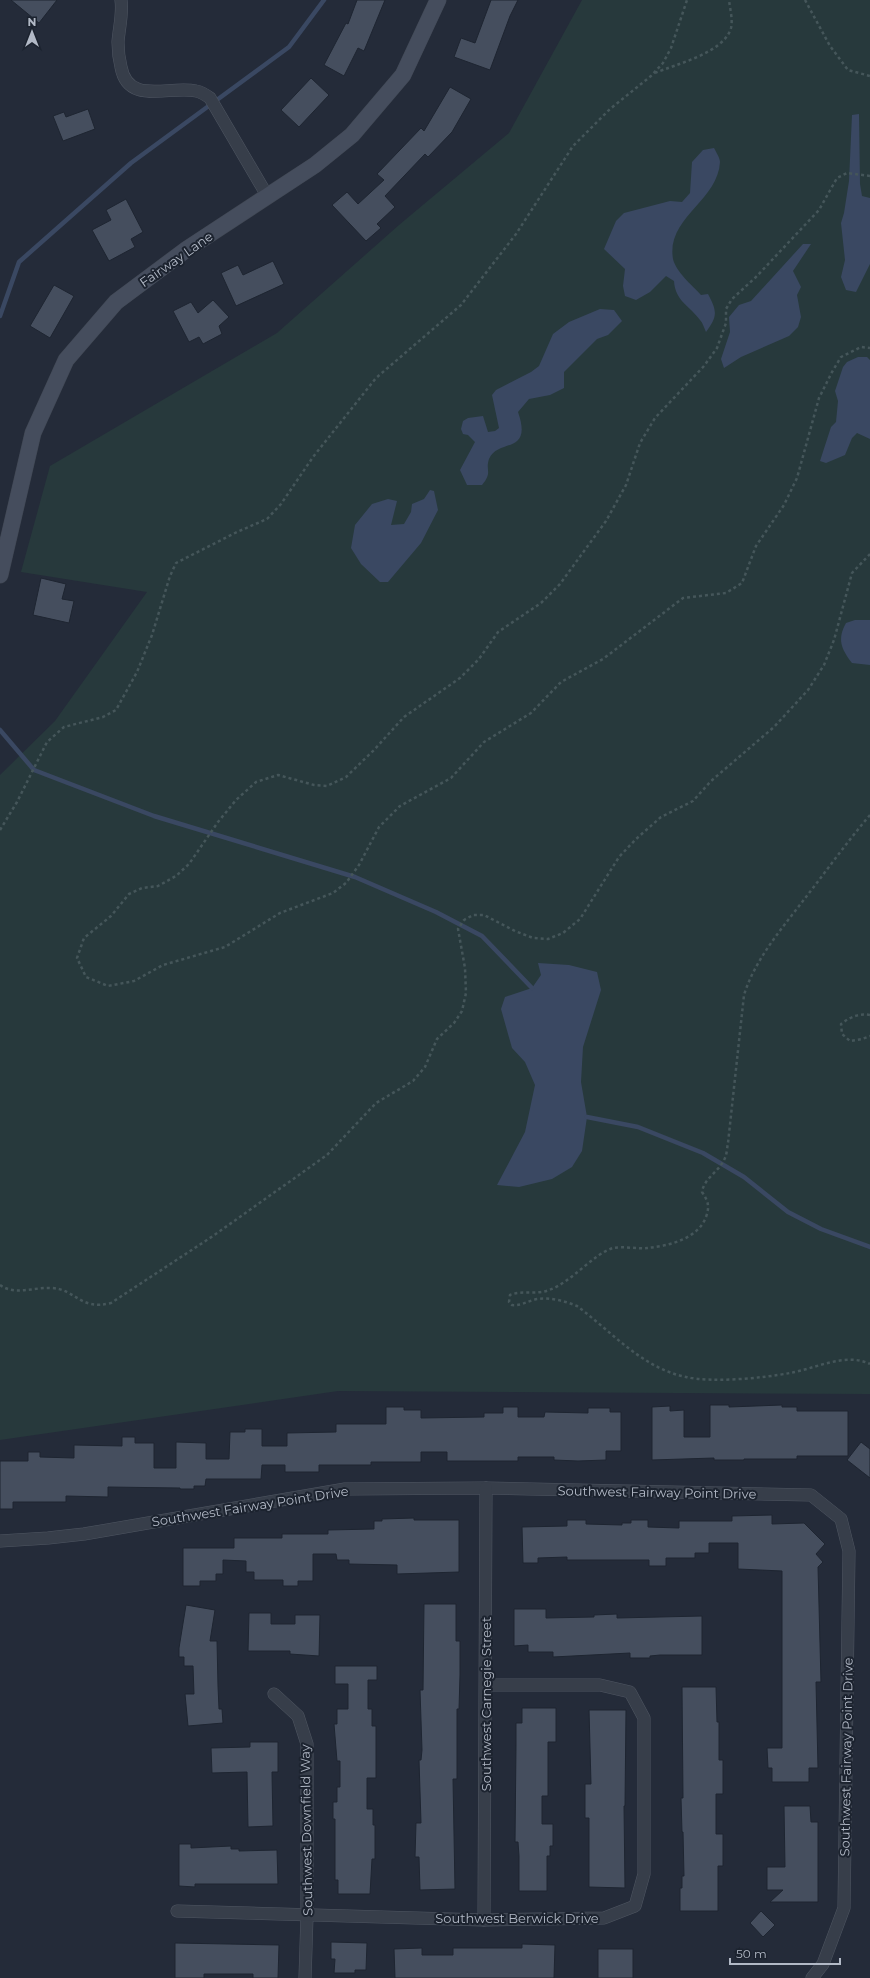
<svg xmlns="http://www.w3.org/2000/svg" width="870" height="1978" font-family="Montserrat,sans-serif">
  <rect width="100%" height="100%" fill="#242b39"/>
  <path fill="#27393c" d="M582 0H870V1394L338 1391 0 1440V775L55 721 147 592 21 572 50 466 277 333 399 225 509 133Z"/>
  <g fill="#3a4862">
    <path d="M859 114 860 184 862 196 870 198V264L856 292 846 290 841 277 845 260 841 223 844 213 849 181 852 115Z"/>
    <path d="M714 148C716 152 720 158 720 162 718 201 666 218 673 259 676 272 692 285 701 295L708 294C717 311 718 316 706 332 704 328 703 323 700 320 690 306 675 301 674 281L666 276 650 292 636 300 625 296 623 286 625 269 604 249 616 221 624 213 670 201 682 202 690 193 692 162 703 150Z"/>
    <path d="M803 244H811L793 271 801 287 797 295 801 317 798 327 789 336 741 357 724 368 721 359 730 332 729 317 739 305 751 301Z"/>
    <path d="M600 309 614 310 622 321 608 335 597 339 564 372V388L550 395 529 399 518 412C533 455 498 438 489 459 485 471 493 472 482 485H467L460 470 475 442 468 435 463 434 461 429 463 421 468 418 483 416 488 432 495 431 499 428 492 395 496 390 531 372 539 366 553 334 569 322Z"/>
    <path d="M858 357H867L870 360V439L857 433 852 438 845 455 826 463 820 461 831 427 836 422 838 401 835 391 843 367 847 362Z"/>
    <path d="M430 490 434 491 438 510 421 543 388 582H380L361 564 351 548 355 525 372 504 388 499 397 501 391 525 404 524 411 512 412 504 424 499Z"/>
    <path d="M855 620H870V665L852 663C841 649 837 639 846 623Z"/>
    <path d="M538 963 569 965 597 972 601 990 583 1047 581 1082 587 1117 582 1151 572 1167 552 1179 519 1187 497 1185 525 1132 535 1085 525 1062 512 1048 501 1009 505 997 532 988 541 975Z"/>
  </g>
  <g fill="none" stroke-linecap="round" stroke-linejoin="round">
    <g stroke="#3a4862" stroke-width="4.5">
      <path d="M0 316 19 262 131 163 289 47 324 0"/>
      <path d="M0 730 34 770 154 816 355 877 436 912 482 936 532 988"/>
      <path d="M587 1117 638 1127 703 1153 744 1177 788 1212 821 1229 870 1247"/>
    </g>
  </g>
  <g fill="#454e5e" stroke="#1e2531">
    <path d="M11 0H57L39 23Z"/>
    <path d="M357 0H385L364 51 358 48 344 76 324 65 346 23 348 24Z"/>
    <path d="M491 0H518L510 16 490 70 454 57 461 38 475 43Z"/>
    <path d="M311 78 329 95 299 127 281 110Z"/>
    <path d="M450 87 471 99 452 132 428 157 425 154 385 196 395 207 377 224 381 228 366 241 332 205 347 192 358 204 384 180 377 174 421 128 424 131Z"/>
    <path d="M88 109 95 129 63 141 53 116 64 112 66 117Z"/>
    <path d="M126 199 143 232 131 239 135 247 109 261 92 230 111 220 106 210Z"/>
    <path d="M273 261 284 284 236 306 221 273 238 265 243 275Z"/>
    <path d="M54 285 74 296 50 338 30 326Z"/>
    <path d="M213 300 229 317 219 326 222 334 203 344 199 337 189 342 173 311 191 302 198 313Z"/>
    <path d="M41 578 66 584 62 599 74 601 69 623 33 615Z"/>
    <path d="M710 1405H729V1407L782 1405V1407H797V1411H848V1456H797V1459H744V1460H714V1458L652 1460V1407L670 1406V1411L684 1410V1437H710Z"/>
    <path d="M386 1407H404V1410H421V1418L484 1417V1413H503V1407H518V1417H544L545 1412 588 1413V1408H610V1412H621V1451H606V1460L578 1461 554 1460V1457H518V1461H447V1452H421V1462H371V1465H319V1472H285V1465H262L261 1479H206L205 1486H194V1489H180V1488L108 1487V1497L66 1496V1502H13V1509H0V1461H28V1452H40V1457L74 1458V1445L122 1446V1437H135V1443H154V1468H176V1442L206 1443V1459H229L230 1432H245V1429H262V1446H287V1433L336 1432V1424H386Z"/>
    <path d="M861 1442 870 1449V1478L847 1460Z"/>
    <path d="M772 1515V1524L804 1523 825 1544 816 1554 823 1562 818 1567 821 1682H816L818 1768H809V1782H772V1768H768L767 1748H782V1571L738 1569V1543H709V1553H695V1558H666V1566H649V1560H567V1557L538 1558V1563H523L522 1527 567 1526V1520H586V1524L622 1525V1523H631V1520H648V1527L679 1528V1521H732V1516Z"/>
    <path d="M414 1518V1520H459V1572L397 1574V1565L349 1564V1560H337L336 1554H313V1581H298V1586H283V1580H254V1572H246V1561L223 1560V1574H216V1581H200V1586H183V1548H234V1538H282V1534H328V1530L374 1529V1521H382V1519Z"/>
    <path d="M424 1604H456V1641H460V1675L459 1709H457V1779H453L455 1889 420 1890 419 1857H415L416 1823H421L419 1760H421L422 1750 420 1690H423Z"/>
    <path d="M186 1605 215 1610 210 1641H217L218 1686 219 1709H222L223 1723 188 1726 185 1694H194L193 1666H184V1657H179V1648Z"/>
    <path d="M514 1609H546V1618L594 1617V1615L617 1614V1618L702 1616V1655H660L650 1656V1658H630V1653L553 1657V1652H528V1645L514 1646Z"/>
    <path d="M249 1613H271V1624H295V1615H320L319 1656 290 1654V1651H248Z"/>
    <path d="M335 1666H377V1680H368V1709H372V1726H376V1778H367V1809H373V1825H375V1859H372L370 1894H338V1880H335V1819H333V1802H337V1787H340V1761H337L334 1724H337V1709H348V1684H335Z"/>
    <path d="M682 1687H716L717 1722H719V1760H723V1794H716V1834H723V1866H718V1911H680V1888H682V1876H684L683 1832H682L681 1798H683Z"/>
    <path d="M522 1708H556V1742H548V1796H542V1824H553V1846H550V1856H547V1891H519V1856L518 1842H515L516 1745V1723H522Z"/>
    <path d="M589 1710H626L625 1806H624L625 1888 589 1887V1818H585V1784H591Z"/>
    <path d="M250 1742H278V1772H272L273 1826 248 1827 247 1772 212 1773 211 1748 250 1747Z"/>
    <path d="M784 1806H810L811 1822H818V1902H770L783 1890H767V1867H785Z"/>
    <path d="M179 1844H191V1848L231 1846V1849H239V1851L277 1850 278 1884H195V1887L179 1886Z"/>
    <path d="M761 1911 775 1925 763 1937 750 1923Z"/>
    <path d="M331 1942 367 1943 366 1970H355V1973H334L335 1959H331Z"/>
    <path d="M175 1943 279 1945 278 1978H253V1974H204V1978H175Z"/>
    <path d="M522 1944 555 1945 554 1978H395L394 1949 422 1948V1955H453V1948H522Z"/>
    <rect x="598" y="1949" width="35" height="29"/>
  </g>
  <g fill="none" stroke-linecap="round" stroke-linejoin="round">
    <defs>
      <g id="street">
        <path d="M121 0C123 14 119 28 118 42 118 50 119 59 121 67 128 106 170 85 196 91 201 92 206 95 210 98L268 197"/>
        <path d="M0 1541 48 1538 84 1534 345 1489 486 1488 811 1495 841 1519 849 1551 844 1908 823 1964 812 1978"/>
        <path d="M274 1694 298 1716 307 1744V1916L305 1978"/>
        <path d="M177 1911 484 1920 604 1918 635 1906 644 1874V1718L630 1692 600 1685H486"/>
        <path d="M484 1920 486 1488"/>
      </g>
      <path id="secondary" d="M0 575 33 433 66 360 116 302 187 249 315 165 352 135 403 75 438 0"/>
    </defs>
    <use href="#street" stroke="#4f5662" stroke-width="13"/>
    <use href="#secondary" stroke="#404753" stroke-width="17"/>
    <g stroke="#45565a" stroke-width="2.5" stroke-dasharray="3 3" stroke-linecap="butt">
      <path d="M805 0 830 46 848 70 870 76"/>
      <path d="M655 73C676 64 724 53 731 28 733 20 730 9 729 0"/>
      <path d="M870 176 847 173 837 178 819 210 756 277 732 299 726 309V323L717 348 704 366 655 418 640 443 626 485 606 521 560 584 541 603 498 632 479 659 460 678 404 717 374 750 346 777 327 786 314 785 278 775 256 782 236 800 218 822 189 864 176 876 158 886 142 888 129 894 111 916 84 938 77 958 86 977 108 986 134 981 163 965 225 947 280 913 333 893 346 883 359 865 379 827 400 806 451 778 484 742 531 713 561 682 603 659 683 598 726 593 742 583 756 546 784 505 797 478 819 398 832 372 841 357 861 347 870 348"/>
      <path d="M870 815C847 842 827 870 806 897 783 927 755 959 744 995L728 1143C727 1147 727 1154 725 1158 719 1172 704 1178 702 1192 708 1201 710 1206 706 1217 698 1239 668 1246 647 1248 636 1249 623 1246 613 1248 593 1254 572 1282 549 1290 537 1295 522 1290 510 1295L509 1302 512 1305C521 1306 528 1301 537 1299 550 1297 565 1301 577 1306 612 1332 642 1368 686 1377 713 1383 763 1378 790 1373 814 1369 846 1352 870 1364"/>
      <path d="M0 830 17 802 47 742 64 727 103 717 116 710 137 672 152 635 170 576 176 563 237 532 267 519 281 504 313 457 376 378 461 305 516 234 573 146 610 109 651 76 663 63 671 48 687 0"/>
      <path d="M870 1015C859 1013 850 1017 841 1024L842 1034 850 1041 862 1039 870 1036"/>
      <path d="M0 1285C15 1296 33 1287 51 1288 76 1289 80 1311 111 1303L213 1236 327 1155 376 1103 413 1081 425 1067 437 1039 454 1023 462 1011 466 993 465 968 458 929 464 920 473 915H484L515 931 533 938 548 939 563 933 580 919 619 857 636 839 661 817 693 801 711 781 774 727 808 690 824 665 834 640 852 573 870 554"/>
    </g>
    <use href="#street" stroke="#373e4a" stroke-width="12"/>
    <use href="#secondary" stroke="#454d5d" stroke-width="16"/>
  </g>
  <g text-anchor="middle" stroke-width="4" stroke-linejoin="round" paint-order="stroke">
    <g font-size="13" fill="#b2b9c6" stroke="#1c232f">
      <text transform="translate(176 259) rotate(-35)" y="5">Fairway Lane</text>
      <text transform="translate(657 1492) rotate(1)" y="5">Southwest Fairway Point Drive</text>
      <text transform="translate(250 1506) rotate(-9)" y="5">Southwest Fairway Point Drive</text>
      <text transform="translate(486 1704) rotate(-90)" y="5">Southwest Carnegie Street</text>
      <text transform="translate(846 1757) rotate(-89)" y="5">Southwest Fairway Point Drive</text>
      <text transform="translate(306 1830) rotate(-91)" y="5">Southwest Downfield Way</text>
      <text x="517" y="1923">Southwest Berwick Drive</text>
    </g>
  </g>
  <g transform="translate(32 32)" stroke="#1c232f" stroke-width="3" paint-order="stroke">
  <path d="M0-3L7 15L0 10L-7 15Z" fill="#b2b9c6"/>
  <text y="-6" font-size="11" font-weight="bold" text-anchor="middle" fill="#b2b9c6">N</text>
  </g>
  <path d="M730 1958v6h110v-6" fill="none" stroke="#b2b9c6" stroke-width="2"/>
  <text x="736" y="1958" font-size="12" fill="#b2b9c6" stroke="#1c232f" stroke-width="3" paint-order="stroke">50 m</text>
</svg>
